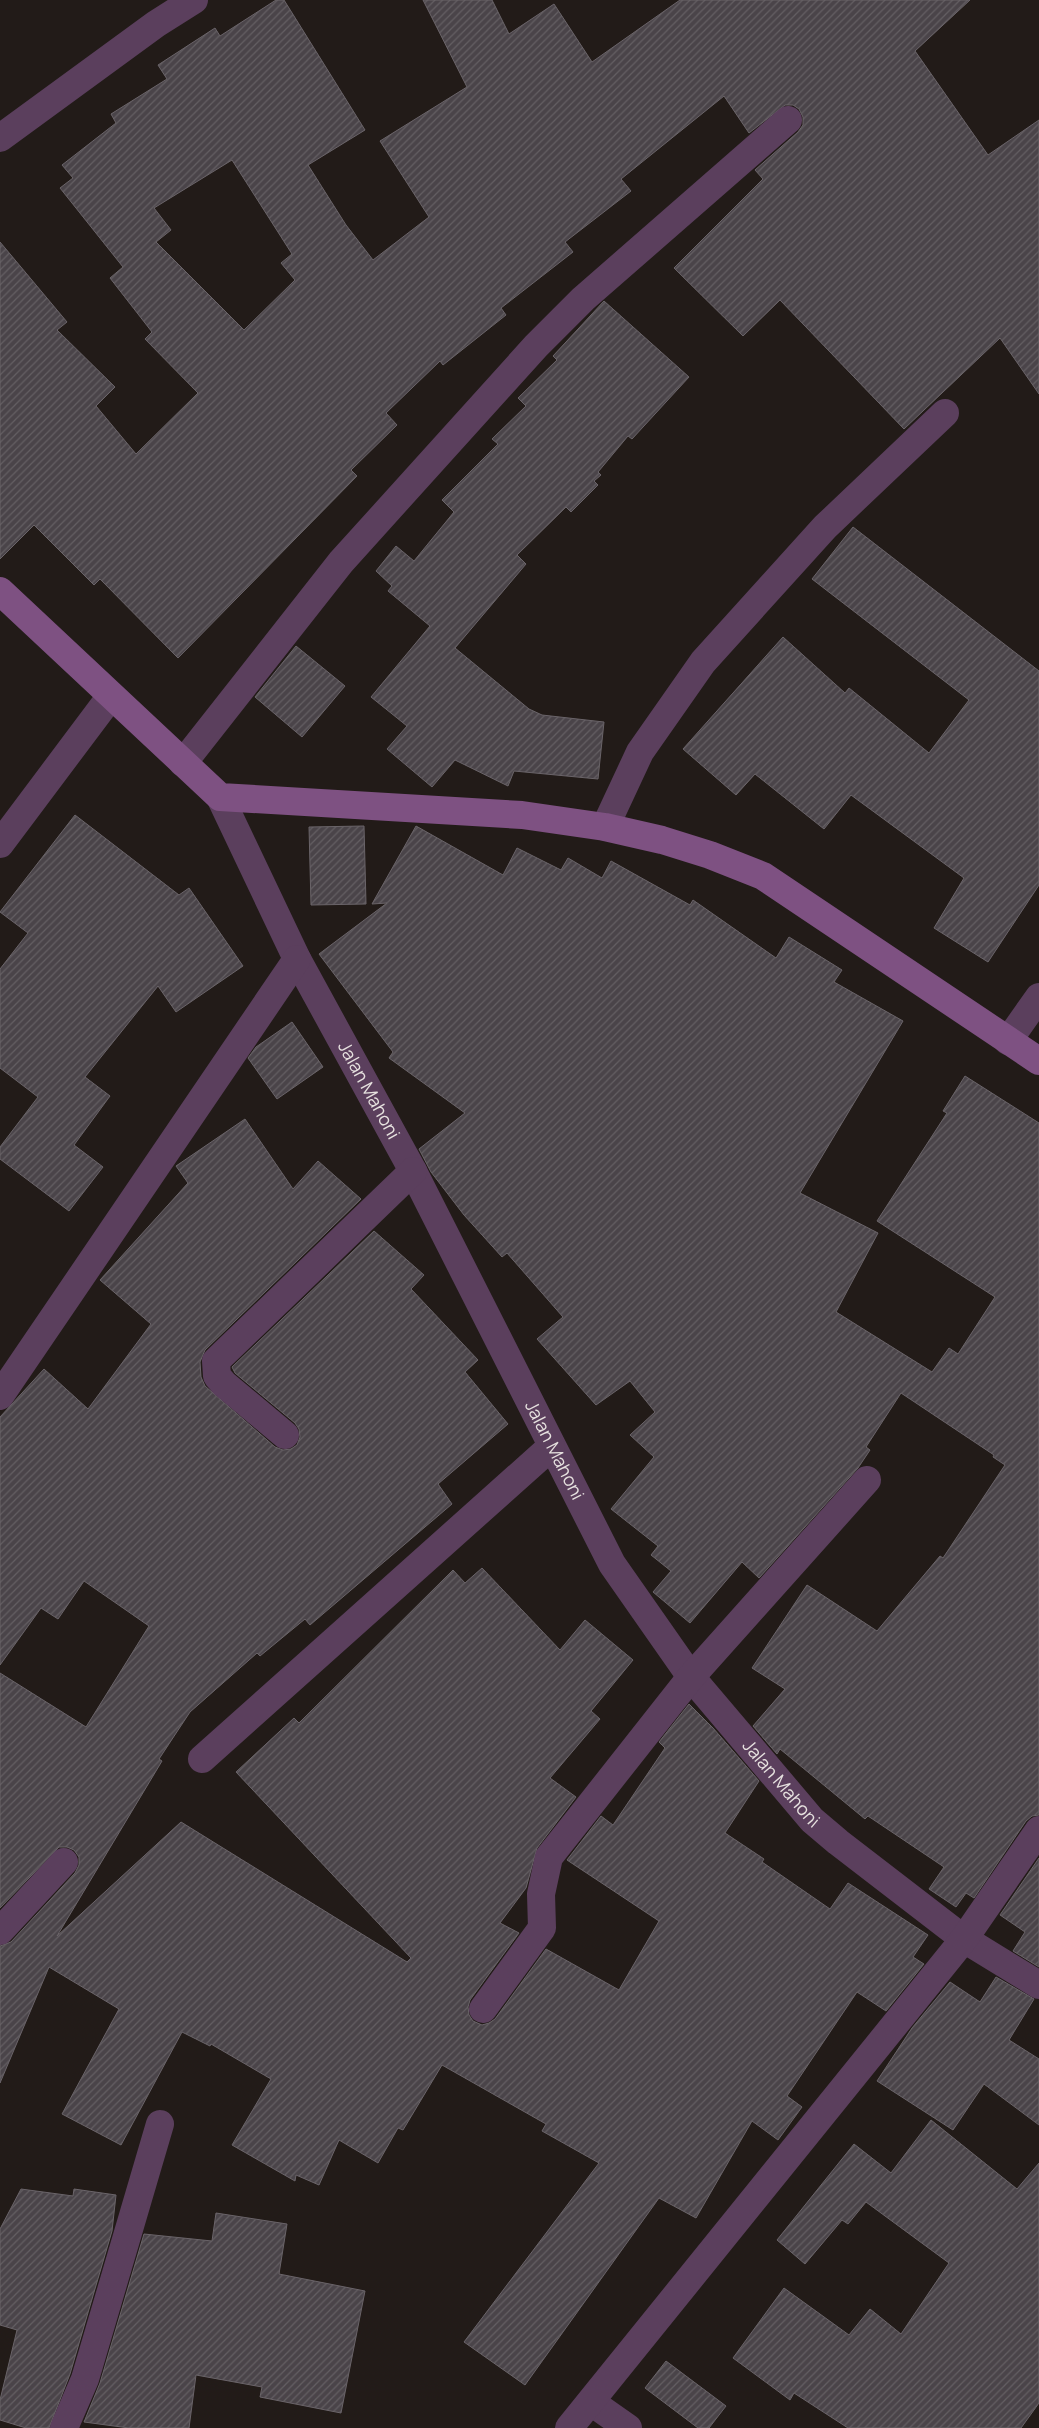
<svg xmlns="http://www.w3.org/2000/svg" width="1039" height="2428" font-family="Manrope,sans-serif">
  <defs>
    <pattern id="building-hatch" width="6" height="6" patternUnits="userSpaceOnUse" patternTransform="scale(1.25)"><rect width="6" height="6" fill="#4a4449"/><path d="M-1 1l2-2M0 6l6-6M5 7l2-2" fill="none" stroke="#645f63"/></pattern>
  </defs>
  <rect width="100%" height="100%" fill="#221b18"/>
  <g fill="url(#building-hatch)" stroke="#6a6469" fill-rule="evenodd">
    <path d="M276 0H284L365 130 308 165 346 225 373 260 429 217 380 141 467 87 423 0H492L509 34 554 4 592 62 680 0H970L915 51 988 155 1039 120V394L1000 338 904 429 780 300 743 336 674 268 763 179 755 170 798 132 803 125V117L799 109 793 105H785L749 133 724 96 621 179 631 191 565 242 573 252 501 308 506 315 443 365 440 361 386 413 397 425 351 470 357 476 178 658 100 579 94 585 34 525 0 559V242L67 322 57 330 115 387 96 406 136 454 198 393 145 339 152 332 110 278 123 267 60 188 73 178 62 165 116 123 111 114 167 79 158 65 215 28 220 36ZM232 160 292 254 281 263 295 280 244 330 156 242 171 230 154 208Z"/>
    <path d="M604 301 689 377 632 439 628 436 598 472 601 475 594 481 598 485 571 512 566 507 517 555 526 564 455 648 529 709 542 715 604 722 598 779 514 771 508 786 455 760 432 787 387 749 407 726 371 697 430 626 388 591 392 586 376 571 396 546 414 561 454 512 442 500 498 444 492 439 526 406 518 398 557 360 553 356Z"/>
    <path d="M853 527 1039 671V885L988 962 934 928 964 878 851 795 824 829 755 774 736 795 683 749 783 637 845 693 849 688 929 753 969 700 812 579Z"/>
    <path d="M296 646 345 686 302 737 255 697Z"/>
    <path d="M75 815 179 895 189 888 243 966 176 1012 158 986 85 1077 110 1096 74 1145 103 1167 69 1211 0 1159V1147L38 1097 0 1068V969L28 933 0 912Z"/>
    <path d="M364 826 366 904 311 905 309 827Z"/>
    <path d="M416 826 503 875 517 848 561 870 568 858 602 878 611 861 690 905 693 900 776 958 789 937 842 970 834 982 903 1021 800 1193 878 1233 836 1312 932 1372 949 1348 958 1354 995 1297 877 1221 947 1113 943 1111 965 1076 1039 1123V1815L1032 1816 1026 1821 974 1898 966 1893 956 1907 929 1889 944 1867 868 1816 865 1819 780 1749 777 1754 753 1726 785 1689 752 1668 807 1585 877 1631 940 1556 943 1558 1005 1465 993 1457 994 1455 901 1393 866 1447 870 1450 858 1468 759 1578 742 1562 690 1623 653 1592 671 1571 651 1555 658 1546 611 1509 654 1457 630 1435 655 1412 630 1381 596 1405 537 1339 563 1317 507 1253 502 1257 464 1215 431 1172 419 1149 465 1113 389 1058 393 1052 319 954 387 903 372 904Z"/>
    <path d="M292 1022 323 1067 277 1099 248 1058 256 1047Z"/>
    <path d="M245 1119 293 1189 318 1161 361 1199 205 1350 200 1362 201 1377 205 1386 275 1447 283 1450 291 1449 297 1445 300 1437 299 1429 295 1423 235 1373 232 1367 374 1231 424 1275 411 1289 478 1360 465 1372 508 1424 438 1484 452 1504 310 1625 305 1619 260 1656 257 1653 190 1712 159 1759 162 1761 57 1936 181 1822 407 1962 411 1958 236 1772 294 1718 299 1723 453 1570 465 1583 482 1568 560 1650 585 1620 633 1660 591 1711 600 1719 550 1778 576 1797 537 1848 526 1888 500 1923 519 1933 470 2000 468 2007 469 2015 473 2021 482 2025 489 2023 495 2019 546 1949 619 1990 659 1921 567 1860 601 1816 613 1825 665 1748 659 1742 689 1704 713 1728 759 1781 725 1833 764 1859 762 1862 830 1909 848 1883 928 1935 913 1957 924 1964 886 2011 857 1992 787 2096 802 2107 778 2140 752 2121 696 2218 659 2198 525 2385 464 2342 599 2163 542 2131 546 2124 442 2065 403 2130 398 2128 378 2163 339 2140 319 2185 296 2175 295 2181 232 2145 271 2079 211 2044 210 2046 182 2032 121 2145 62 2114 119 2009 49 1967 0 2083V1946L11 1942 75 1873 79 1865V1857L74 1850 67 1847H59L0 1908V1673L86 1727 149 1626 84 1581 58 1619 41 1608 0 1665V1417L44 1369 88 1409 151 1324 100 1280 188 1183 176 1166Z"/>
    <path d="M1039 1858V1967L1013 1951 1025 1932 1000 1915Z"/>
    <path d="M996 1977 1034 1999 1009 2040 1039 2059V2125L984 2084 953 2130 877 2081 912 2028 950 1982 980 2002Z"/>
    <path d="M931 2120 1017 2189 1039 2163V2403L1021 2428H848L794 2393 790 2400 733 2358 784 2288 849 2335 870 2309 901 2334 949 2263 866 2202 848 2224 842 2220 805 2264 777 2240 854 2144 891 2173Z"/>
    <path d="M21 2189 73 2196 74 2189 116 2195 112 2231 70 2374 49 2428H26L0 2420V2400L17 2330 0 2325V2229Z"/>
    <path d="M216 2213 287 2224 279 2274 365 2291 341 2413 260 2397 262 2387 196 2375 189 2428H129L84 2422 100 2383 144 2234 212 2241Z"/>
    <path d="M666 2361 726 2406 709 2428H698L645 2388Z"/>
  </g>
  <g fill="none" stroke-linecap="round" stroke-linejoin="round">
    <g stroke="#5b3f5d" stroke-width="28">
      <path d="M0 138 156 24 194 0"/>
      <path d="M183 763 341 562 536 346 583 299 788 120"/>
      <path id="s1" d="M220 797 297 959 413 1171 612 1564 691 1677 812 1820 838 1842 964 1939 1039 1985"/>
      <path d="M605 827 640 752 703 662 825 527 945 413"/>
      <path d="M0 844 111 696"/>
      <path d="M1008 1041 1039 997"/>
      <path d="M0 1396 297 959"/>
      <path d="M285 1435 224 1384 217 1376 216 1361 413 1171"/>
      <path d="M202 1759 551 1447"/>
      <path d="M0 1931 64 1862"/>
      <path d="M483 2009 542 1928 541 1894 549 1857 691 1677 867 1480"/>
      <path d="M591 2402 628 2428"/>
      <path d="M64 2428 85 2379 160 2124"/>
      <path d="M569 2428 964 1939 1039 1830"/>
    </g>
    <path stroke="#7e5182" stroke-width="28" d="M0 591 220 797 522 815 605 827 662 840 710 855 763 876 1039 1061"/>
  </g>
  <g text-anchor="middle" stroke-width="4.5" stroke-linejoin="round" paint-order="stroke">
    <g font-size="18" fill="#e6e1df" stroke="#221b18">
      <text dy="6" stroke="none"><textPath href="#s1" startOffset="329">Jalan Mahoni</textPath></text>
      <text dy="6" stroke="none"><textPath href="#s1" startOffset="734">Jalan Mahoni</textPath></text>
      <text dy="6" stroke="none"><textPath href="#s1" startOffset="1139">Jalan Mahoni</textPath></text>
    </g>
  </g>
</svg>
